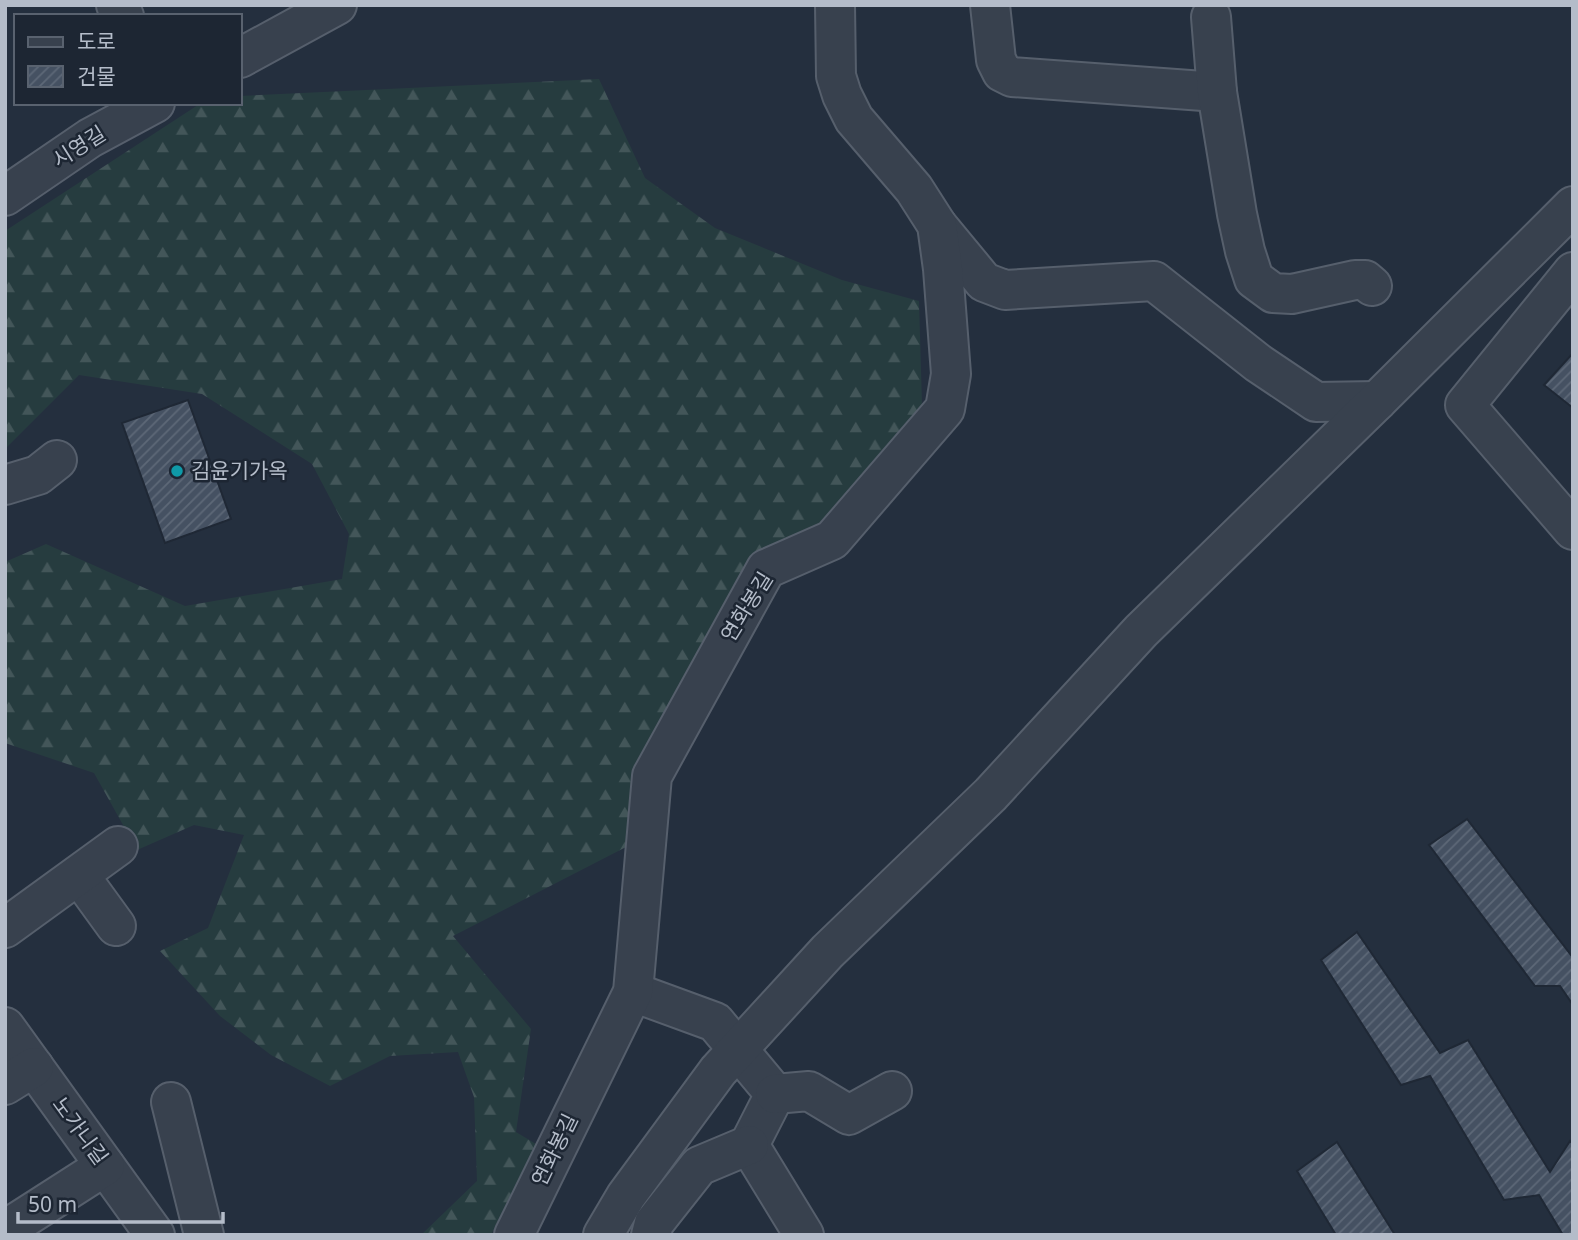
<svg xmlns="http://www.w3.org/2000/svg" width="1578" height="1240" font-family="'Noto Sans','Noto Sans KR',sans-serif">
  <defs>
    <pattern id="forest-firs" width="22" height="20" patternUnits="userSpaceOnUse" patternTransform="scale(1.75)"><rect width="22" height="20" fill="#263c3f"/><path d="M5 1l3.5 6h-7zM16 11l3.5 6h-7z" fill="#435659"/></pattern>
    <pattern id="building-hatch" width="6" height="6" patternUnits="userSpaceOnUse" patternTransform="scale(1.75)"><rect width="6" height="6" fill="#455162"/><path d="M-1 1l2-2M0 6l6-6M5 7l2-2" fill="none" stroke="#5d6877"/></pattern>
  </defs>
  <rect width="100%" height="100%" fill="#242f3e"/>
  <path fill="url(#forest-firs)" d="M599 79 645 178 715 228 842 280 919 301 922 405 826 523 751 557 636 773 628 846 453 936 531 1029 516 1132 536 1144 491 1235H421L477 1181 474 1097 458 1052 390 1056 330 1086 271 1055 220 1016 160 951 208 928 244 835 194 825 137 850 94 773 5 743V562L46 544 185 606 342 579 349 534 312 464 202 394 79 375 5 449V231L201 103H240V96Z"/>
  <g fill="url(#building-hatch)" stroke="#1f2835" stroke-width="2">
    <path d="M1573 353V408L1544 385Z"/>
    <path d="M188 400 231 519 165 543 122 423Z"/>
    <path d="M1467 819 1571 955 1573 952V1005L1560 986H1535L1429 845Z"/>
    <path d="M1357 932 1440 1053 1468 1040 1550 1172 1570 1141 1573 1144V1235H1563L1539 1195 1504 1200 1430 1076 1401 1085 1321 960Z"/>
    <path d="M1337 1142 1395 1235H1336L1297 1171Z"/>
  </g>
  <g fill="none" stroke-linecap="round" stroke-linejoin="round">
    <defs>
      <g id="minor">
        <path d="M116 5 124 16"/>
        <path d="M990 5 996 60 1002 72 1012 77 1217 92"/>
        <path d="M1211 17 1217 92 1237 214 1245 251 1254 279 1273 293 1292 294 1355 280H1365L1372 286"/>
        <path d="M240 58 337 5"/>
        <path d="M5 196 90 138 155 103"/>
        <path d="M937 225 984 282 1005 290 1154 281 1258 363 1316 402 1377 401"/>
        <path d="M1573 272 1465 405 1573 530"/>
        <path d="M5 485 38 475 57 460"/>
        <path d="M79 875 116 926"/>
        <path d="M5 928 118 846"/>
        <path d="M633 992 715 1022 775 1094 749 1145 804 1235"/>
        <path d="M5 1027 155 1235"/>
        <path d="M5 1085 34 1067"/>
        <path d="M775 1094 809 1091 849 1115 892 1091"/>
        <path d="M171 1102 204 1235"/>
        <path d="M5 1230 105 1166"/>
        <path d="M514 1235 633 992 652 776 766 569 832 540 945 409 951 374 943 269 937 225 914 189 854 119 842 95 836 76 835 5"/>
        <path d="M603 1235 626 1196 718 1071 828 951 991 794 1141 631 1377 401 1573 206"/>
        <path d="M651 1235 654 1223 699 1166 749 1145"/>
      </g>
    </defs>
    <use href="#minor" stroke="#565f6c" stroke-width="42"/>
    <use href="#minor" stroke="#38414e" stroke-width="38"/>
  </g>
  <circle fill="#0f9aa8" stroke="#1d2633" stroke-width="2.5" cx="177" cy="471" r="7"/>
  <g text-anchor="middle" stroke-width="5" stroke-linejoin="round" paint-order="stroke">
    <g font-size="21" fill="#b4bcc9" stroke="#1d2633">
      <text transform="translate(79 147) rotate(-32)" y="7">시영길</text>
      <text transform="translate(747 607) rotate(-58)" y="7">연화봉길</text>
      <text transform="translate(80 1131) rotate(54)" y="7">노가니길</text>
      <text transform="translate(555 1150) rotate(-64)" y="7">연화봉길</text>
    </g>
    <g font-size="21" fill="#b4bcc9" stroke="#1d2633" text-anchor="start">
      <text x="191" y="478">김윤기가옥</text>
    </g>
  </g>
  <rect width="1578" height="1240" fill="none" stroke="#b4bcc9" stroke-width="14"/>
  <rect x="14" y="14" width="228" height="91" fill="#1d2633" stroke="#59626f" stroke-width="2"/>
  <rect x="28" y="37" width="35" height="10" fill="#38414e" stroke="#59626f" stroke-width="2"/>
  <text x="77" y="49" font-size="21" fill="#b4bcc9">도로</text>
  <rect x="28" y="66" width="35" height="21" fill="url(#building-hatch)" stroke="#59626f" stroke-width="2"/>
  <text x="77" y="84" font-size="21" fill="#b4bcc9">건물</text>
  <path d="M18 1212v10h205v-10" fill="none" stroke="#b4bcc9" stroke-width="3.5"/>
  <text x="28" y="1212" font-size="21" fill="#b4bcc9" stroke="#1d2633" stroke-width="5" paint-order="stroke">50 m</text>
</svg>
